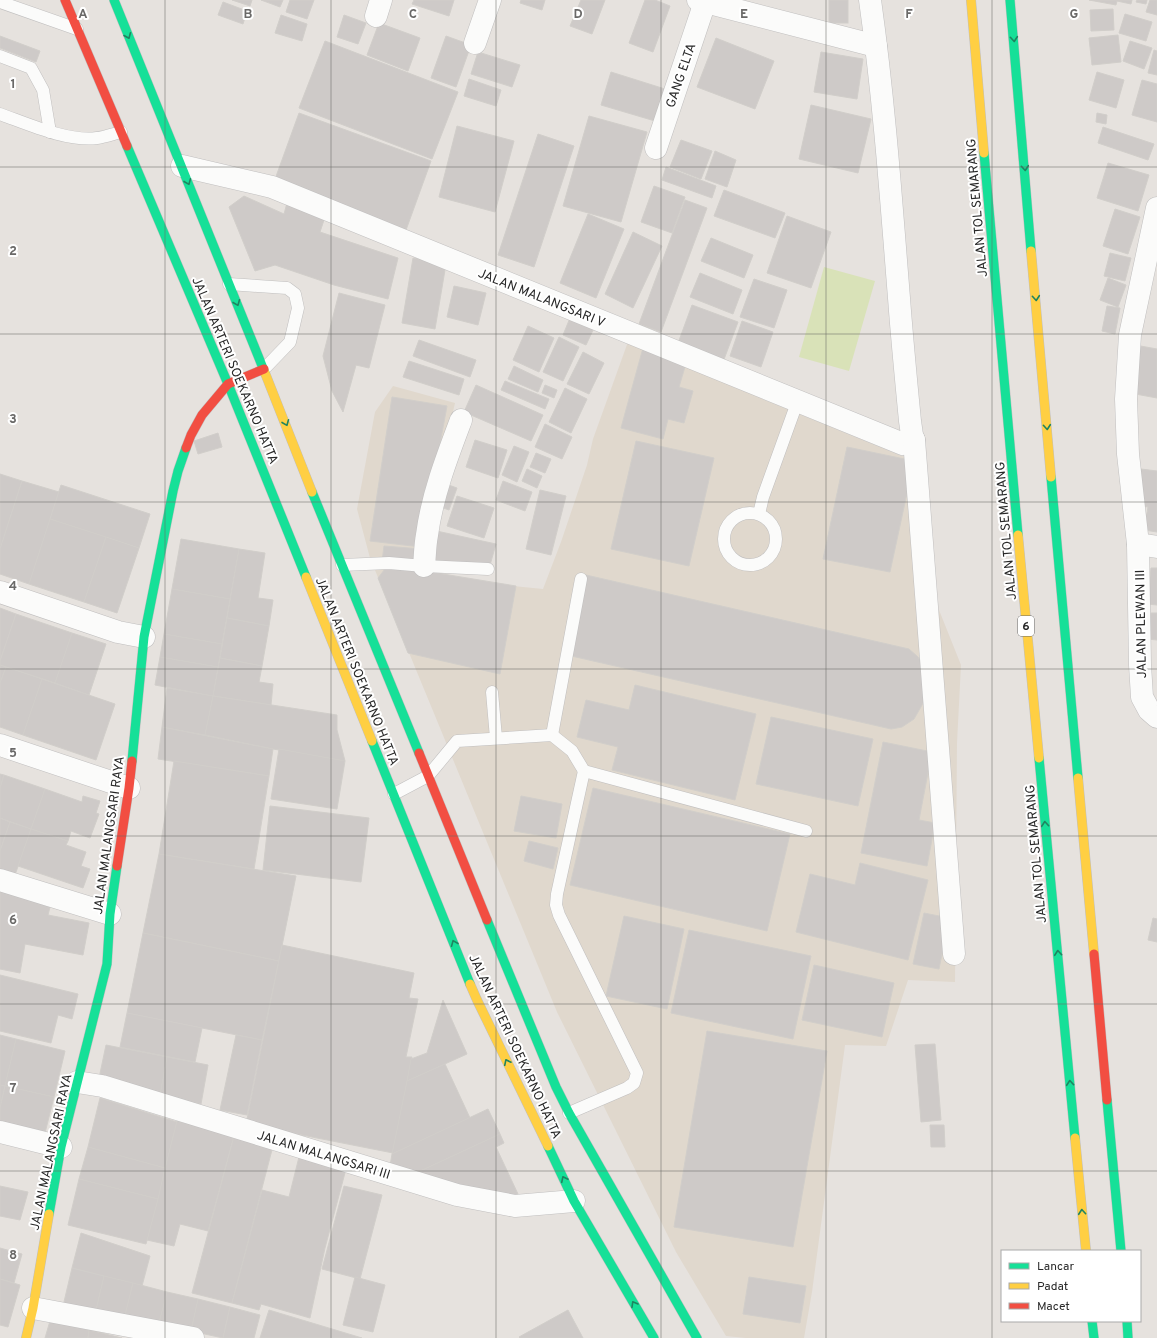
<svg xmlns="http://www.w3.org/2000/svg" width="1157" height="1338" font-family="Overpass,sans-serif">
  <rect width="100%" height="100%" fill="#e6e2de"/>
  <path fill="#e0d8cd" d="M629 339 765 400 924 465 927 580 961 665 957 743 955 982 908 980 886 1046 845 1045 812 1292 804 1338H746L726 1336 676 1252 557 1012 370 558 357 509 375 412 393 386 455 403 427 522 420 577 543 589 561 542 587 465 593 439Z"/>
  <path fill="#d9e2b8" d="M824 267 875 281 849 371 799 357Z"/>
  <g fill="#cecac8" stroke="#d1ceca">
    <path d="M232 0H252L250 6Z"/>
    <path d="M261 0H283L280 7Z"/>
    <path d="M290 0H314L307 19 286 12Z"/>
    <path d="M414 0H454L449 16 412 4Z"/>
    <path d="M521 0H545L542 10 520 3Z"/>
    <path d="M581 0H605L592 34 570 26Z"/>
    <path d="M645 0H655L670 6 653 52 629 43Z"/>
    <rect x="829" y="0" width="19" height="23"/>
    <path d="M1089 0H1132L1131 4 1117 1 1116 5Z"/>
    <path d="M1137 0H1147L1146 4 1136 2Z"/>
    <path d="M1150 0H1157V15L1146 12Z"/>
    <path d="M223 2 247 11 243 24 218 15Z"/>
    <path d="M1113 9 1114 30 1091 31 1090 10Z"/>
    <path d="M1125 14 1152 22 1146 41 1119 33Z"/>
    <path d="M281 15 307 24 302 41 275 33Z"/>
    <path d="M344 15 366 23 358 44 337 37Z"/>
    <path d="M379 23 420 38 408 71 367 55Z"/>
    <path d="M1118 35 1121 62 1092 65 1089 38Z"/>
    <path d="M0 36 40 51 36 62 0 48Z"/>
    <path d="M446 36 471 45 456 87 431 78Z"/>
    <path d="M716 38 774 61 755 109 697 87Z"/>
    <path d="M325 41 458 92 432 159 299 108Z"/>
    <path d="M1130 41 1152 48 1144 69 1123 61Z"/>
    <path d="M1154 50 1157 51V75L1148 73Z"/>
    <path d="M478 52 520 65 512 87 471 74Z"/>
    <path d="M821 52 863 59 857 99 814 92Z"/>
    <path d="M611 72 665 89 655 121 601 105Z"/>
    <path d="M1097 72 1124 80 1116 108 1089 100Z"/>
    <path d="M469 79 501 90 496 106 464 96Z"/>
    <path d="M1142 80 1157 84V122L1132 115Z"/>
    <path d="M811 105 871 119 858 173 799 159Z"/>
    <path d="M299 113 431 161 406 230 274 182Z"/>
    <path d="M1097 113 1107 115 1106 124 1096 122Z"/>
    <path d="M589 116 647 132 621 222 563 206Z"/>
    <path d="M457 126 514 141 495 212 439 197Z"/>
    <path d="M1103 127 1154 144 1148 160 1098 143Z"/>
    <path d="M538 134 574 146 534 267 498 255Z"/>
    <path d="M681 140 712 151 701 179 670 167Z"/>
    <path d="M715 151 736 160 727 187 705 179Z"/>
    <path d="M1108 163 1149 175 1138 211 1097 198Z"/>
    <path d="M666 167 716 186 712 198 662 180Z"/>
    <path d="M654 186 685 197 672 233 641 222Z"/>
    <path d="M724 190 785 213 775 238 714 216Z"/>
    <path d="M244 196 284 214 287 203 325 217 320 232 398 258 388 299 334 285 275 265 255 271 229 207Z"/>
    <path d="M685 200 707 208 661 332 639 324Z"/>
    <path d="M1115 209 1140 217 1128 254 1103 246Z"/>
    <path d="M588 214 624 229 596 298 560 283Z"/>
    <path d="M787 216 831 232 811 288 767 273Z"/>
    <path d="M633 232 662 246 633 308 605 294Z"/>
    <path d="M711 238 753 255 744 278 701 261Z"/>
    <path d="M1110 253 1131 258 1125 281 1104 276Z"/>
    <path d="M413 258 446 264 435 329 402 323Z"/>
    <path d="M700 273 742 290 733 314 690 297Z"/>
    <path d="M1108 278 1126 285 1118 307 1100 300Z"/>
    <path d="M754 279 787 290 774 328 740 317Z"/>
    <path d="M454 286 486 293 478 325 447 317Z"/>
    <path d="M339 293 385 305 369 368 356 365 343 412 332 391 323 356Z"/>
    <path d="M692 305 738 322 723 362 677 346Z"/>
    <path d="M1107 306 1120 308 1115 334 1102 331Z"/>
    <path d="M570 318 594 328 586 345 563 335Z"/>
    <path d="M742 321 773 332 761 367 730 356Z"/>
    <path d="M528 326 554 338 539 372 513 360Z"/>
    <path d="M559 337 579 347 563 381 543 372Z"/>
    <path d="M419 340 476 360 470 377 413 356Z"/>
    <path d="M1135 345 1157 349V398L1130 393Z"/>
    <path d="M643 348 687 360 679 387 693 391 684 423 668 419 663 439 621 428Z"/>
    <path d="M583 352 604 363 589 394 567 384Z"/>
    <path d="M409 361 464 379 459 395 403 377Z"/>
    <path d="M514 366 543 380 538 392 508 379Z"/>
    <path d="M505 381 549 399 545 409 501 390Z"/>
    <path d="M476 385 543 415 531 441 464 412Z"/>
    <path d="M545 385 557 390 554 398 542 393Z"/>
    <path d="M565 388 587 399 571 433 549 422Z"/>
    <path d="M392 397 447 406 421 547 370 541Z"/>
    <path d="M545 424 572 437 562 459 535 447Z"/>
    <path d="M218 433 222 447 198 454 194 441Z"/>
    <path d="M475 440 507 450 498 478 466 467Z"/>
    <path d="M636 441 714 458 689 566 611 549Z"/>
    <path d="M514 446 529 452 517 482 502 475Z"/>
    <path d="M847 447 914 461 890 572 823 559Z"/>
    <path d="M536 453 551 459 545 473 530 467Z"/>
    <path d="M527 469 542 476 537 488 522 481Z"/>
    <path d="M1141 469 1157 471V532L1144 530 1148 507 1136 505Z"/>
    <path d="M0 474 22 481 0 549Z"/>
    <path d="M22 481 59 492 29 584 0 574V549Z"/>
    <path d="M503 481 532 492 525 511 496 500Z"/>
    <path d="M443 483 457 488 449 510 435 505Z"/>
    <path d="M61 485 150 514 139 548 50 519Z"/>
    <path d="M540 490 566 496 551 555 526 549Z"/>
    <path d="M457 496 494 508 484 538 447 526Z"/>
    <path d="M50 519 106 537 84 602 29 584Z"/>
    <path d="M432 530 496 544 490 565 426 564Z"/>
    <path d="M106 537 139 548 117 613 84 602Z"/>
    <path d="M181 539 239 549 230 599 172 589Z"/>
    <path d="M384 546 421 549 418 564 382 562Z"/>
    <path d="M239 549 265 553 258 598 273 600 269 626 227 618Z"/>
    <path d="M388 565 516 586 500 674 408 653 378 578Z"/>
    <path d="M1151 568H1157V605L1147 604Z"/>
    <path d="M586 575 909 649 918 657 925 669 926 698 914 719 902 727 891 729 567 655Z"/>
    <path d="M172 589 230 599 222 644 164 634Z"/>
    <path d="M0 608 16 614 0 661Z"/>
    <path d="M1151 613H1157V640L1147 639Z"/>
    <path d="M16 614 72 633 55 683 0 665V661Z"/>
    <path d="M227 618 269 626 262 666 220 658Z"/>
    <path d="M72 633 106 644 89 695 55 683Z"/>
    <path d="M164 634 222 644 218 667 160 657Z"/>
    <path d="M160 657 218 667 213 696 155 685Z"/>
    <path d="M220 658 262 666 259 682 273 684 271 705 213 696Z"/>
    <path d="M0 665 6 667 0 683Z"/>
    <path d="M6 667 42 679 23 735 0 727V683Z"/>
    <path d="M42 679 115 704 96 760 23 735Z"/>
    <path d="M635 685 756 714 735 800 612 770 618 747 577 737 586 700 629 710Z"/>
    <path d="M167 688 213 696 205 735 162 727Z"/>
    <path d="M213 696 337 715V730L345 761 273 749 205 735Z"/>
    <path d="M771 717 873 739 858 806 756 784Z"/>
    <path d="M162 727 273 749 269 776 158 759Z"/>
    <path d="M883 742 932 752 919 820 935 823 927 866 861 853Z"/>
    <path d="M279 749 345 761 337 809 271 799Z"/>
    <path d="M174 761 269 776 254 869 159 854Z"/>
    <path d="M0 774 4 775 0 788Z"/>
    <path d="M4 775 45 789 31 829 0 818V788Z"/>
    <path d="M593 788 790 834 767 931 570 885Z"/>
    <path d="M45 789 82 802 83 796 100 801 96 813 99 814 90 838 71 831 68 841 31 829Z"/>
    <path d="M521 796 562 804 556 838 514 831Z"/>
    <path d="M270 806 369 818 361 882 263 870Z"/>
    <path d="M0 818 10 822 0 851Z"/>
    <path d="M10 822 31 829 15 875 0 870V851Z"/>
    <path d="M31 829 68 841 66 845 86 852 81 866 90 869 83 888 18 866Z"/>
    <path d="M529 841 558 848 553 869 524 861Z"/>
    <path d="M159 854 296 876 279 961 143 933Z"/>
    <path d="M860 863 928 880 908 960 796 932 810 874 855 885Z"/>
    <path d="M0 891 51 903 48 915 89 923 83 955 25 944 20 973 0 969Z"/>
    <path d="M924 913 949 918 939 969 913 964Z"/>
    <path d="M624 916 684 929 667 1009 606 996Z"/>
    <path d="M1153 918 1157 919V942L1148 940Z"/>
    <path d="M689 930 811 956 793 1039 671 1013Z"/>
    <path d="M143 933 279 961 262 1040 127 1013Z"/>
    <path d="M282 945 414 973 409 998 418 999 406 1057H412L393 1153 246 1124Z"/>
    <path d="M814 965 894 983 882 1037 802 1020Z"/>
    <path d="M0 975 78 994 72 1019 58 1015 51 1043 0 1031Z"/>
    <path d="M443 1000 467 1054 407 1081 411 1059 427 1053Z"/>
    <path d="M127 1013 202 1028 195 1062 120 1047Z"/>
    <path d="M707 1031 827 1051 793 1247 674 1227Z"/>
    <path d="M0 1035 16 1039 5 1086 0 1085Z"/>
    <path d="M236 1035 262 1040 247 1115 220 1110Z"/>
    <path d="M16 1039 65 1051 54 1097 5 1086Z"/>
    <path d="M935 1044 941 1120 921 1122 915 1045Z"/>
    <path d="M106 1045 167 1057 160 1095 98 1083Z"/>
    <path d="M167 1057 208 1065 201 1104 160 1095Z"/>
    <path d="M445 1064 470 1118 392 1154 407 1081Z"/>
    <path d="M0 1085 5 1086 0 1108Z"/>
    <path d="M5 1086 54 1097 44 1137 0 1127V1108Z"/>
    <path d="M100 1098 177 1122 165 1168 88 1147Z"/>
    <path d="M488 1109 500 1134 416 1173 390 1166 392 1154Z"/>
    <path d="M177 1121 234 1136 208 1231 180 1224 174 1246 147 1240Z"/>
    <path d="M930 1125H944L945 1147H931Z"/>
    <path d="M500 1134 504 1143 496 1147 518 1194 510 1198 416 1173Z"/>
    <path d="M234 1136 273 1146 232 1303 192 1293Z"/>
    <path d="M88 1147 165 1168 158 1199 79 1179Z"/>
    <path d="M299 1157 346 1169 325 1248 310 1318 261 1304 259 1310 232 1303 262 1190 289 1197Z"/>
    <path d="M79 1179 158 1199 146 1244 68 1225Z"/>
    <path d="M0 1186 28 1192 20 1220 0 1216Z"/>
    <path d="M344 1186 382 1195 360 1279 322 1269Z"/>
    <path d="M81 1233 150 1256 142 1286 72 1268Z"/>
    <path d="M0 1248 22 1254 14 1283 0 1279Z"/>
    <path d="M72 1268 104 1276 95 1314 63 1306Z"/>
    <path d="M104 1276 133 1283 125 1317 96 1310Z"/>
    <path d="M355 1277 385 1285 373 1332 343 1325Z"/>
    <path d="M749 1277 806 1286 800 1323 743 1314Z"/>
    <path d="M0 1279 20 1285 8 1327 0 1325Z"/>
    <path d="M133 1283 167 1292 159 1323 125 1315Z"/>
    <path d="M167 1292 198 1299 191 1331 159 1323Z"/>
    <path d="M198 1299 230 1307 223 1338 191 1331Z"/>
    <path d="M230 1307 260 1315 254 1338H223Z"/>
    <path d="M269 1310 362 1338H260Z"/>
    <path d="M568 1310 583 1338H520L519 1337Z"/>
    <path d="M50 1321 89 1330 88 1338H45Z"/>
    <path d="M89 1330 122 1338H88Z"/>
  </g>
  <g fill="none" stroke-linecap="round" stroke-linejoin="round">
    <defs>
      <g id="lane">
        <path d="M0 2 77 29"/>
        <path d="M0 56 31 68 43 90 50 132"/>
        <path d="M0 114C28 124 68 142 97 138 105 137 113 134 121 132"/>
        <path d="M229 284 287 288 295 294 298 308 290 342 264 369"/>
        <circle cx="750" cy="539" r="26"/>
        <path d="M759 514 763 497 798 400"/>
        <path d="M342 565 389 563 424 566 488 569"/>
        <path d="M492 692 496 738"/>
        <path d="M552 735 581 579"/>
        <path d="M394 794 428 776 457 741 552 735 572 751 584 771 806 831"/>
        <path d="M569 1113 627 1088 634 1083 637 1073 559 915 556 905 557 894 584 771"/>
      </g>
      <g id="street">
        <path d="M698 0 876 46"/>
        <path d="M376 16 381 0"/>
        <path d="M475 43 490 0"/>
        <path d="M656 148 705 2"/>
        <path d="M182 166 272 187 903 444 914 440 912 435 910 421C906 380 902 339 899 298 891 198 884 99 870 0"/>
        <path d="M1157 208 1130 335 1126 399 1128 454 1138 544 1140 665 1142 697 1149 710 1157 717"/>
        <path d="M914 440 954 954"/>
        <path d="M1138 544 1157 547"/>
        <path d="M424 566C425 556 425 545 427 535 432 496 447 457 461 420"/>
        <path d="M0 592 118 632 144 637"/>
        <path d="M0 745 129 788"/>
        <path d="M0 880 110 914"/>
        <path d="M77 1082 102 1086 457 1195 515 1206 574 1201"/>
        <path d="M0 1132 61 1147"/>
        <path d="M33 1308 193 1338"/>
      </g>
      <g id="fast">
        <path d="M114 0 265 373"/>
        <path d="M1010 0 1031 251"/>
        <path d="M127 146 228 384 306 577"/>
        <path d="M984 153 1018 535"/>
        <path d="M1051 477 1078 778"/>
        <path d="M312 492 419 753"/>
        <path d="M372 741 470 984"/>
        <path d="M1039 758 1075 1138"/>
        <path d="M132 761 144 637 173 491 178 471 186 448"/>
        <path d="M487 920 556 1087 569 1113 697 1338"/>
        <path d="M1107 1100 1121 1251"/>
        <path d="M548 1146 574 1201 654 1338"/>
        <path d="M49 1214 61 1147 107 964 110 914 117 866"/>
        <path d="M1092 1321 1094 1338"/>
        <path d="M1127 1321 1128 1338"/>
      </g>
      <g id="slow">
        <path d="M971 0 984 153"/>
        <path d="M1031 251 1051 477"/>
        <path d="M265 373 312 492"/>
        <path d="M1018 535 1039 758"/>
        <path d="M306 577 372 741"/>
        <path d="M1078 778 1094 954"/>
        <path d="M470 984 477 1000 548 1146"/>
        <path d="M1075 1138 1086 1251"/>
        <path d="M26 1338 33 1308 49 1214"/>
      </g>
      <g id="jam">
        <path d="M65 0 127 146"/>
        <path d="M186 448 191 435 202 415 228 384 264 369"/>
        <path d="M419 753 487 920"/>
        <path d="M117 866 129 788 132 761"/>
        <path d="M1094 954 1107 1100"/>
      </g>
    </defs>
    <use href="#lane" stroke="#c0bfbf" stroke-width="13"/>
    <use href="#street" stroke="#c0bfbf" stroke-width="23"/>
    <use href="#fast" stroke="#c0bfbf" stroke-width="10"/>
    <use href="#slow" stroke="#c0bfbf" stroke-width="10"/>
    <use href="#jam" stroke="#c0bfbf" stroke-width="10"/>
    <use href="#lane" stroke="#fbfbfa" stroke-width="12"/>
    <use href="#street" stroke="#fbfbfa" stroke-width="22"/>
    <use href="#fast" stroke="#16e098" stroke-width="9"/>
    <use href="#slow" stroke="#ffcf43" stroke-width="9"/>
    <use href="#jam" stroke="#f24e42" stroke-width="9"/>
  </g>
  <defs><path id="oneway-chevron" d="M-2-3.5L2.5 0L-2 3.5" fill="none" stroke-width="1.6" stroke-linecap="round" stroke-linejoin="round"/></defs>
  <g stroke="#1f8460">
    <use href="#oneway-chevron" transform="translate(128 36) rotate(67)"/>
    <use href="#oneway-chevron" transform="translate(1014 39) rotate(85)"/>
    <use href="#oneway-chevron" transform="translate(1025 168) rotate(85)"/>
    <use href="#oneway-chevron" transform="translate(188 182) rotate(68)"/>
    <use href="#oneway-chevron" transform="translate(1036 298) rotate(85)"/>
    <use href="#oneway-chevron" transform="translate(237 303) rotate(68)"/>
    <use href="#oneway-chevron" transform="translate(286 423) rotate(68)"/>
    <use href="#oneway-chevron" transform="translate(1047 427) rotate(85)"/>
    <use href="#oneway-chevron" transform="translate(1045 824) rotate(-95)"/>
    <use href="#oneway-chevron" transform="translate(454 943) rotate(-112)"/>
    <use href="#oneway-chevron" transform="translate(1058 953) rotate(-95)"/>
    <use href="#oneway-chevron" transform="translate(507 1062) rotate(-116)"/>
    <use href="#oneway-chevron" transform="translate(1070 1083) rotate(-95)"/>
    <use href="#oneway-chevron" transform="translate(564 1179) rotate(-116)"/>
    <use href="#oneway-chevron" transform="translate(1082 1212) rotate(-95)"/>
    <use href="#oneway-chevron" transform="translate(634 1304) rotate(-120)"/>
  </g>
  <path fill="none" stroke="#6a6968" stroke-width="1" stroke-opacity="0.55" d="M165 0V1338M331 0V1338M496 0V1338M661 0V1338M826 0V1338M992 0V1338M0 167H1157M0 334H1157M0 502H1157M0 669H1157M0 836H1157M0 1004H1157M0 1171H1157"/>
  <g text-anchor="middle" stroke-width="4" stroke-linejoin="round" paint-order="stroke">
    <rect fill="#fff" stroke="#686868" stroke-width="1" x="1018" y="616" width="16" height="20" rx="3"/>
    <g font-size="12" font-weight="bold" fill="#282828">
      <text x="1026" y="630">6</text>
    </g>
    <g font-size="13" fill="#282828" stroke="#fff">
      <text transform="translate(680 75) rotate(-71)" y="5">GANG ELTA</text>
      <text transform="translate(976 208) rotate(-95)" y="5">JALAN TOL SEMARANG</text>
      <text transform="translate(542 297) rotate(22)" y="5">JALAN MALANGSARI V</text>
      <text transform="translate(236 370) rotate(67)" y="5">JALAN ARTERI SOEKARNO HATTA</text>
      <text transform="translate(1005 531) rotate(-95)" y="5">JALAN TOL SEMARANG</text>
      <text transform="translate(1140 624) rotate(-91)" y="5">JALAN PLEWAN III</text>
      <text transform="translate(358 671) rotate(68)" y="5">JALAN ARTERI SOEKARNO HATTA</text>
      <text transform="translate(108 835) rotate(-82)" y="5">JALAN MALANGSARI RAYA</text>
      <text transform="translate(1035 854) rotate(-95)" y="5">JALAN TOL SEMARANG</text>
      <text transform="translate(516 1046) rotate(65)" y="5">JALAN ARTERI SOEKARNO HATTA</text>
      <text transform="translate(50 1152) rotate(-78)" y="5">JALAN MALANGSARI RAYA</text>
      <text transform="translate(324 1154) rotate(17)" y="5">JALAN MALANGSARI III</text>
    </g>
  </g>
  <g font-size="13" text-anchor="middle" font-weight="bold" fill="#6a6968" stroke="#fff" stroke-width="4" stroke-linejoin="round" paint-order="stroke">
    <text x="83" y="18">A</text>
    <text x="248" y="18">B</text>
    <text x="413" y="18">C</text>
    <text x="578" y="18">D</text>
    <text x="744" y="18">E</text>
    <text x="909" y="18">F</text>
    <text x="1074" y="18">G</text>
    <text x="13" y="88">1</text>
    <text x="13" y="255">2</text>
    <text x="13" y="423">3</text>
    <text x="13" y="590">4</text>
    <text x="13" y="757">5</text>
    <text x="13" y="924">6</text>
    <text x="13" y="1092">7</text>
    <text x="13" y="1259">8</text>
  </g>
  <rect x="1001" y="1250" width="140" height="72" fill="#ffffff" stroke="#a9a9a9"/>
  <rect x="1009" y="1263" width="20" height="6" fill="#16e098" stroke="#a9a9a9"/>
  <text x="1037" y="1270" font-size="12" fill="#282828">Lancar</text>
  <rect x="1009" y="1283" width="20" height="6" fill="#ffcf43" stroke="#a9a9a9"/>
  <text x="1037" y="1290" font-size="12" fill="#282828">Padat</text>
  <rect x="1009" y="1303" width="20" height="6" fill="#f24e42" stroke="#a9a9a9"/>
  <text x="1037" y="1310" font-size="12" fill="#282828">Macet</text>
</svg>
